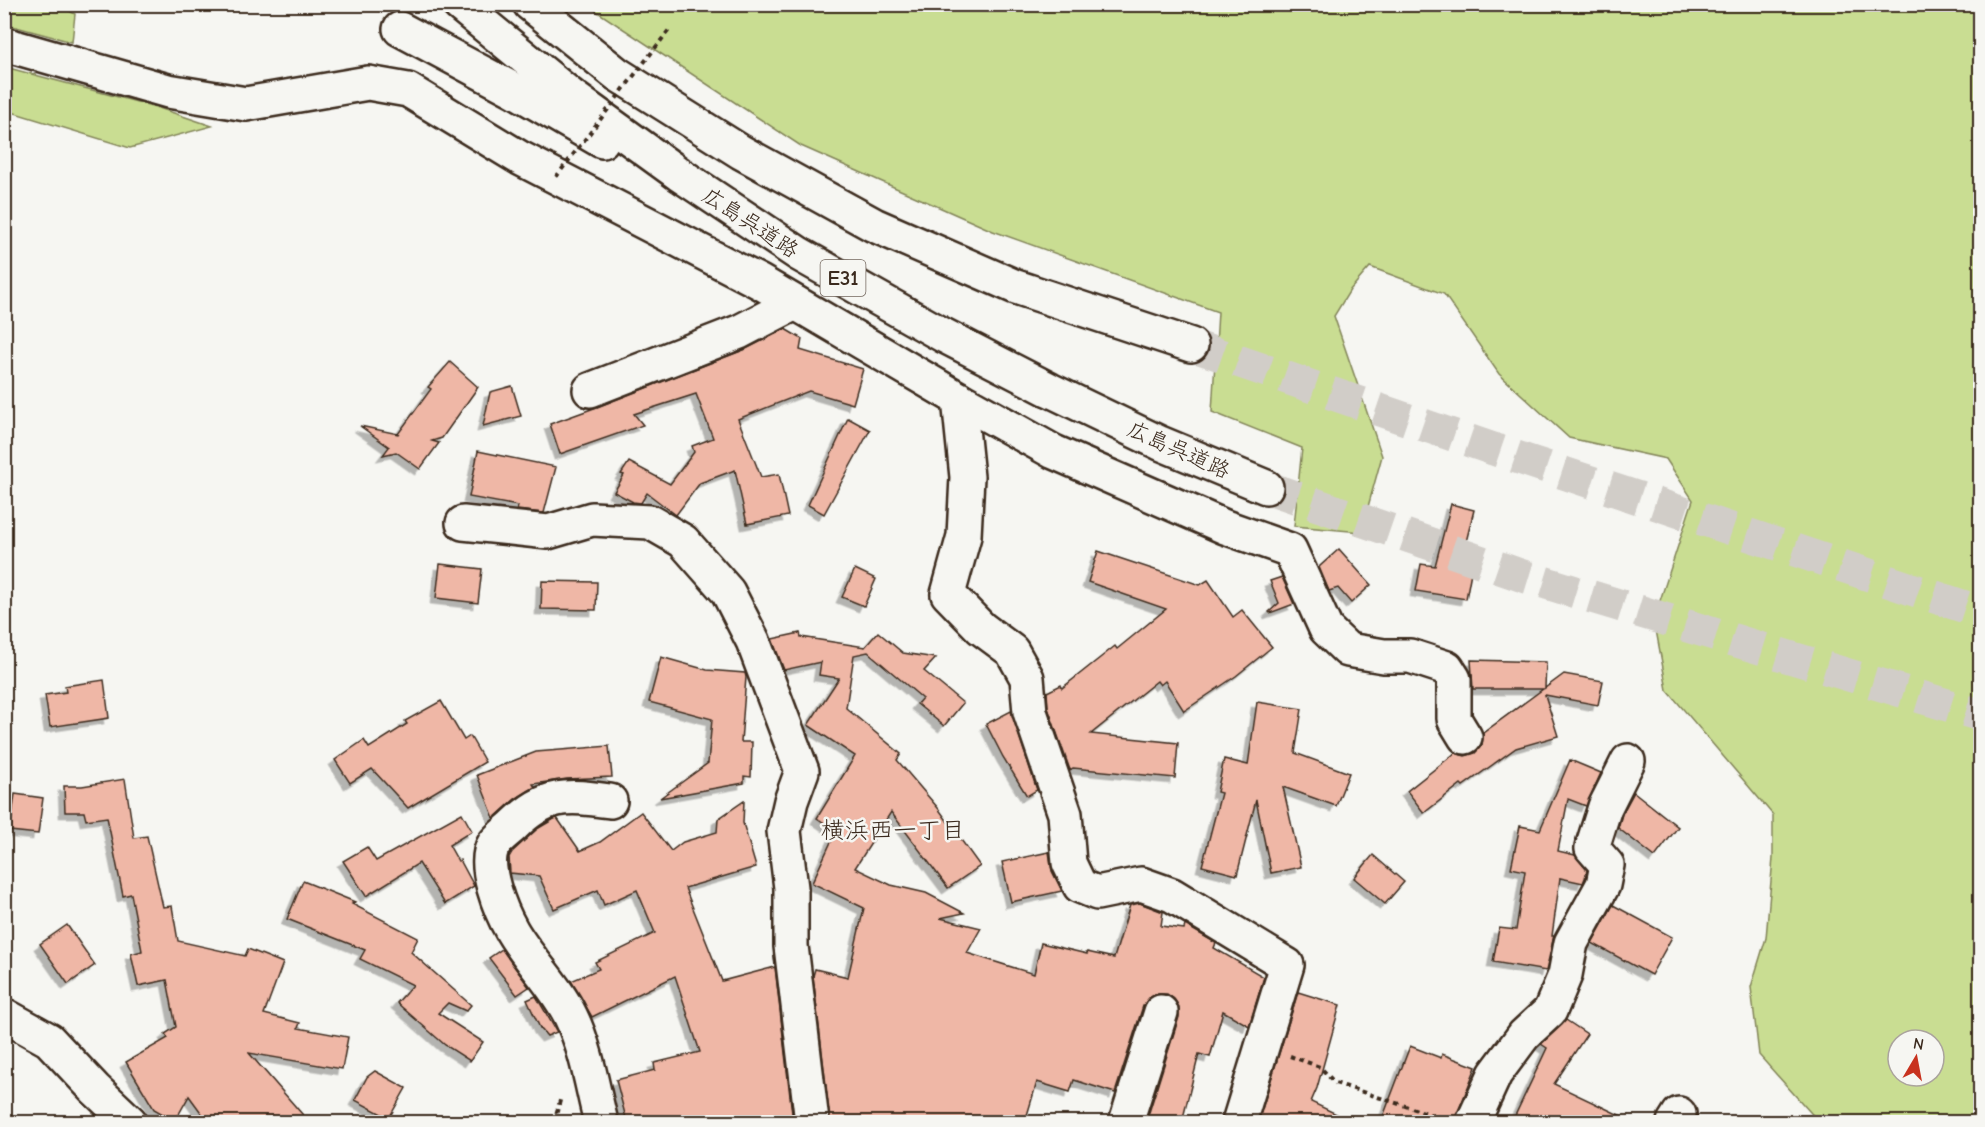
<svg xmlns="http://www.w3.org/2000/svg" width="1985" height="1127" font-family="'Comic Neue','Klee One',sans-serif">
  <defs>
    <filter id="shadow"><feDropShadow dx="-5.5" dy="5.5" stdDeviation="0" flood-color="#0004"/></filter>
  </defs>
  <rect width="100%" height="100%" fill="#f6f6f2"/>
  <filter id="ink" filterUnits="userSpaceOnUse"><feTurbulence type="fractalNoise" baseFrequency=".0167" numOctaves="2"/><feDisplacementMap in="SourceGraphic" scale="12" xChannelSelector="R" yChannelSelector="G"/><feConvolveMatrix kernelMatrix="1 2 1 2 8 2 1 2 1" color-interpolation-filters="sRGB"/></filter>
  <g filter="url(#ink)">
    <g fill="#c9dd92" stroke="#828458" stroke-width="1.5" fill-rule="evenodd">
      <path d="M4 5H58L75 14 72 42 5 24Z"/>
      <path d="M587 5H1980V1122H1819L1759 1055 1751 987 1766 938 1773 858V815L1667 690 1654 619 1693 500 1666 459 1569 438 1499 374 1444 294 1370 267 1350 290 1334 316 1382 456 1361 532 1294 526 1302 448 1212 412 1218 312 993 231 801 146ZM1898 1040H1934V1076H1898Z"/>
      <path d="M5 67 156 107 212 126 130 148 5 110Z"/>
    </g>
    <g fill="#efb7a6" stroke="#3b2a1e" stroke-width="1.5" filter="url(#shadow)">
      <path d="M785 329 802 339 800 350 863 369 853 404 809 391 738 419 761 477 779 474 788 516 747 524 735 470 700 483 676 515 647 493 641 503 633 502 614 492 624 475 621 474 629 462 670 484 694 452 692 446 713 438 696 394 634 414 643 425 560 454 550 424 597 407 746 349Z"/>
      <path d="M450 362 478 387 442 438 432 441 439 443 420 469 396 452 383 455 389 447 360 426 398 434 431 389 428 387Z"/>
      <path d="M512 386 521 416 483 426 490 392Z"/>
      <path d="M848 418 870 430 824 514 808 505Z"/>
      <path d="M478 451 556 467 544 513 517 510 518 506 469 497Z"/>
      <path d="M1451 504 1474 510 1459 570 1471 572 1466 599 1416 591 1421 564 1435 566Z"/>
      <path d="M1339 549 1371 585 1351 603 1338 588 1329 591 1319 567Z"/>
      <path d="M1098 551 1200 585 1208 580 1233 617 1242 610 1272 647 1236 676 1184 711 1165 681 1160 685 1157 681 1091 734 1178 743 1175 778 1073 768 1070 770 1048 708 1047 692 1061 685 1062 688 1115 646 1117 649 1166 609 1088 582Z"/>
      <path d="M440 564 482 569 478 603 436 598Z"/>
      <path d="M855 569 876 579 864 606 842 597Z"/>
      <path d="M1282 577 1294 604 1270 613 1269 612 1279 603 1270 581Z"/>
      <path d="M542 581 597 582 596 610 541 609Z"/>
      <path d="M878 632 903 653 936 658 924 671 963 703 944 726 917 704 922 698 868 652 854 655 846 708 901 754 897 760 938 808 980 866 948 888 891 812 855 868 891 885 926 893 964 913 940 918 981 928 967 953 1034 974 1041 943 1087 954V952L1114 958 1130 905 1140 903 1163 912 1161 926 1184 929 1185 925 1216 943 1214 948 1264 977 1249 1026 1223 1011 1210 1057 1199 1054 1182 1122H1146L1179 1017V1007L1174 999 1167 994H1158L1149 998 1143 1006 1115 1093 1074 1080 1070 1092 1037 1082 1025 1122H830L813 976 815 969 848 977 864 908 812 883 836 831 817 818 855 756 808 725 839 678 819 675 821 662 784 670 772 639 800 633 801 637 865 647Z"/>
      <path d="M661 657 707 670 745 673 746 677 741 742H752L751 777 744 776V783L660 798 708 763 712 719 649 702Z"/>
      <path d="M1471 660 1546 662 1545 688 1564 674 1603 681 1598 705 1545 695 1558 736 1516 748 1463 786 1461 784 1424 813 1407 791 1455 753 1465 756 1475 753 1482 745 1483 733 1543 689H1473Z"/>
      <path d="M104 680 109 718 50 727 45 695 66 692 65 686Z"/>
      <path d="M441 701 464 740 470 736 485 762 408 808 372 769 350 783 335 760 364 740 369 748 407 724 405 721Z"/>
      <path d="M1257 702 1302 709 1295 753 1349 773 1336 806 1283 787 1301 867 1271 873 1256 800 1237 875 1202 866 1221 793 1217 792 1224 759 1248 765Z"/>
      <path d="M1011 711 1037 790 1027 796 1003 757 986 724Z"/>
      <path d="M609 746 612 777 567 779 533 784 535 787 515 799 494 818 477 775 536 752Z"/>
      <path d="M1570 760 1601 773 1586 806 1568 799 1558 851 1575 855 1587 870 1585 878 1583 883 1560 878 1552 936H1554L1546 971 1493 962 1499 928 1516 930 1525 871 1511 868 1520 826 1540 830Z"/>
      <path d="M125 779 134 838 147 836 163 907 172 906 178 941 245 956 248 949 283 963 264 1014 300 1023 298 1028 348 1037 342 1069 249 1053 309 1122H208L189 1096 175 1121 154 1109 126 1062 168 1038 165 1034 176 1027 167 980 138 986 131 954 142 951 131 894 123 896 107 817 86 820 84 812H65L64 786H82Z"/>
      <path d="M1634 792 1678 827 1655 857 1618 828 1622 814Z"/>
      <path d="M15 794 43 798 38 834 10 831Z"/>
      <path d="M744 801 743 823 756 867 685 888 722 981 775 967 793 1122H627L616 1080 655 1070 654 1063 700 1052 675 976 592 1017 571 981 599 969 595 962 655 933 637 890 604 905 598 890 554 909 539 876 510 873 509 857 512 852 537 829 554 819 557 818 580 851 600 842 641 812 671 851 683 842 717 832 718 819Z"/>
      <path d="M462 813 472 831 449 845 458 861 460 860 474 886 445 904 419 863 366 896 343 861 367 847 376 861Z"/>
      <path d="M1049 852 1052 871 1062 891 1011 902 1002 862Z"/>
      <path d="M1373 855 1404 882 1385 904 1354 878Z"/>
      <path d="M303 881 355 902 352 904 418 938 411 952 471 1005 466 1011 448 1003 438 1013 483 1042 470 1061 445 1045 397 1003 413 985 360 959 365 950 287 919Z"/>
      <path d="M1613 905 1672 937 1651 975 1592 943Z"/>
      <path d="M67 925 95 965 68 984 40 944Z"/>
      <path d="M502 949 529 987 517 995 489 958Z"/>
      <path d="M1298 992 1340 1005 1317 1088 1311 1102 1353 1122H1258Z"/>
      <path d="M536 996 557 1032 547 1036 540 1028 527 1000Z"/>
      <path d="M1566 1020 1587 1034 1554 1084 1634 1122H1512L1547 1048 1541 1044Z"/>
      <path d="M1410 1046 1441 1058 1442 1054 1476 1067 1454 1122H1381Z"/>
      <path d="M375 1071 406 1088 389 1118 355 1100 367 1077Z"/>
    </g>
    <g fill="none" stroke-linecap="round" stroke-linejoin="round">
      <g stroke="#d1cdc8" stroke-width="33" stroke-dasharray="33 16" stroke-linecap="butt">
        <path d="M1191 345 1525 460 1980 612"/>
        <path d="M1266 487 1520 575 1980 715"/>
      </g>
      <defs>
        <g id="minor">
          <path d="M4 44 168 91 246 104 368 83 408 90 520 158 760 282 959 399 1054 452 1225 527 1290 550 1326 629 1348 650 1384 656H1410L1447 668 1454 679V719L1465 737"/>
          <path d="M590 390 739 332 795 303"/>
          <path d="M959 399 967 477 964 536 948 594 981 628 1012 651 1027 678 1030 712 1065 814 1069 863 1080 886 1097 893 1141 884 1172 895 1287 965 1239 1122"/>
          <path d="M463 523 548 532 592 519 650 522 683 541 728 592 753 641 802 771 791 801 784 831 791 888V946L812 1122"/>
          <path d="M4 1015 49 1040 95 1089 130 1122"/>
          <path d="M601 1122C592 1087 587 1050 571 1017 557 987 529 960 512 931 501 912 481 865 494 844 499 837 508 831 514 825 546 793 567 795 610 801"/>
          <path d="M1126 1122 1161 1012"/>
          <path d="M1473 1122 1495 1074 1524 1035 1550 1011 1565 975 1571 943 1603 885 1607 865 1592 848 1605 807 1628 761"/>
          <path d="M1674 1122 1679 1114"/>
        </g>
        <g id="highway">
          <path d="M459 4 570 95 679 174 799 254 943 335 1050 390 1160 443 1266 487"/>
          <path d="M530 4 617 74 741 152 874 225 1016 287 1191 345"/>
          <path d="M400 29 516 91 602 141"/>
        </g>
      </defs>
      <use href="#minor" stroke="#3b2a1e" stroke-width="38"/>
      <use href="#highway" stroke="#3b2a1e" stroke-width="38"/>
      <g stroke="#3b2a1e" stroke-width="4" stroke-dasharray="4.5 4.5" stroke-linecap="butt">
        <path d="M1290 1056 1320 1067 1335 1083 1442 1118"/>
        <path d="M554 1122 561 1097"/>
      </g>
      <use href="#minor" stroke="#f6f6f2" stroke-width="33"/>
      <use href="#highway" stroke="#f6f6f2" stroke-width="33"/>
      <path stroke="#3b2a1e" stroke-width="4" stroke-dasharray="4.5 4.5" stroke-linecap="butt" d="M556 177 669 30"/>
    </g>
  </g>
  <g text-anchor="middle" stroke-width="5" stroke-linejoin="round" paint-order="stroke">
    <rect fill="#f6f6f2" stroke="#73675e" stroke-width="1.5" x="820.5" y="260" width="45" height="36" rx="4.5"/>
    <g font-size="21" font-weight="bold" fill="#3b2a1e">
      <text x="843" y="285">E31</text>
    </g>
    <g font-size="22" fill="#3b2a1e" stroke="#f6f6f2">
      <text transform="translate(751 222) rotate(33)" y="8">広島呉道路</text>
      <text transform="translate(1179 449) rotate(24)" y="8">広島呉道路</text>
    </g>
    <g font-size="24" fill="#3b2a1e" stroke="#f6f6f2">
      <text x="893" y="838">横浜西一丁目</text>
    </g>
  </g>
  <rect width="1985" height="1127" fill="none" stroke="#f6f6f2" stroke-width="24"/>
  <rect x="12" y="12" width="1961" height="1103" fill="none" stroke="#3b2a1e" stroke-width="2" filter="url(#ink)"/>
  <g transform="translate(1916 1058) rotate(10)"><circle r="28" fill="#f6f6f2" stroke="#aba49d" stroke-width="1.5"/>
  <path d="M0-4.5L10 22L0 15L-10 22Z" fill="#c8321e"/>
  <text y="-9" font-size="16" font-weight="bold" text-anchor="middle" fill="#3b2a1e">N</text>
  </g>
</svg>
